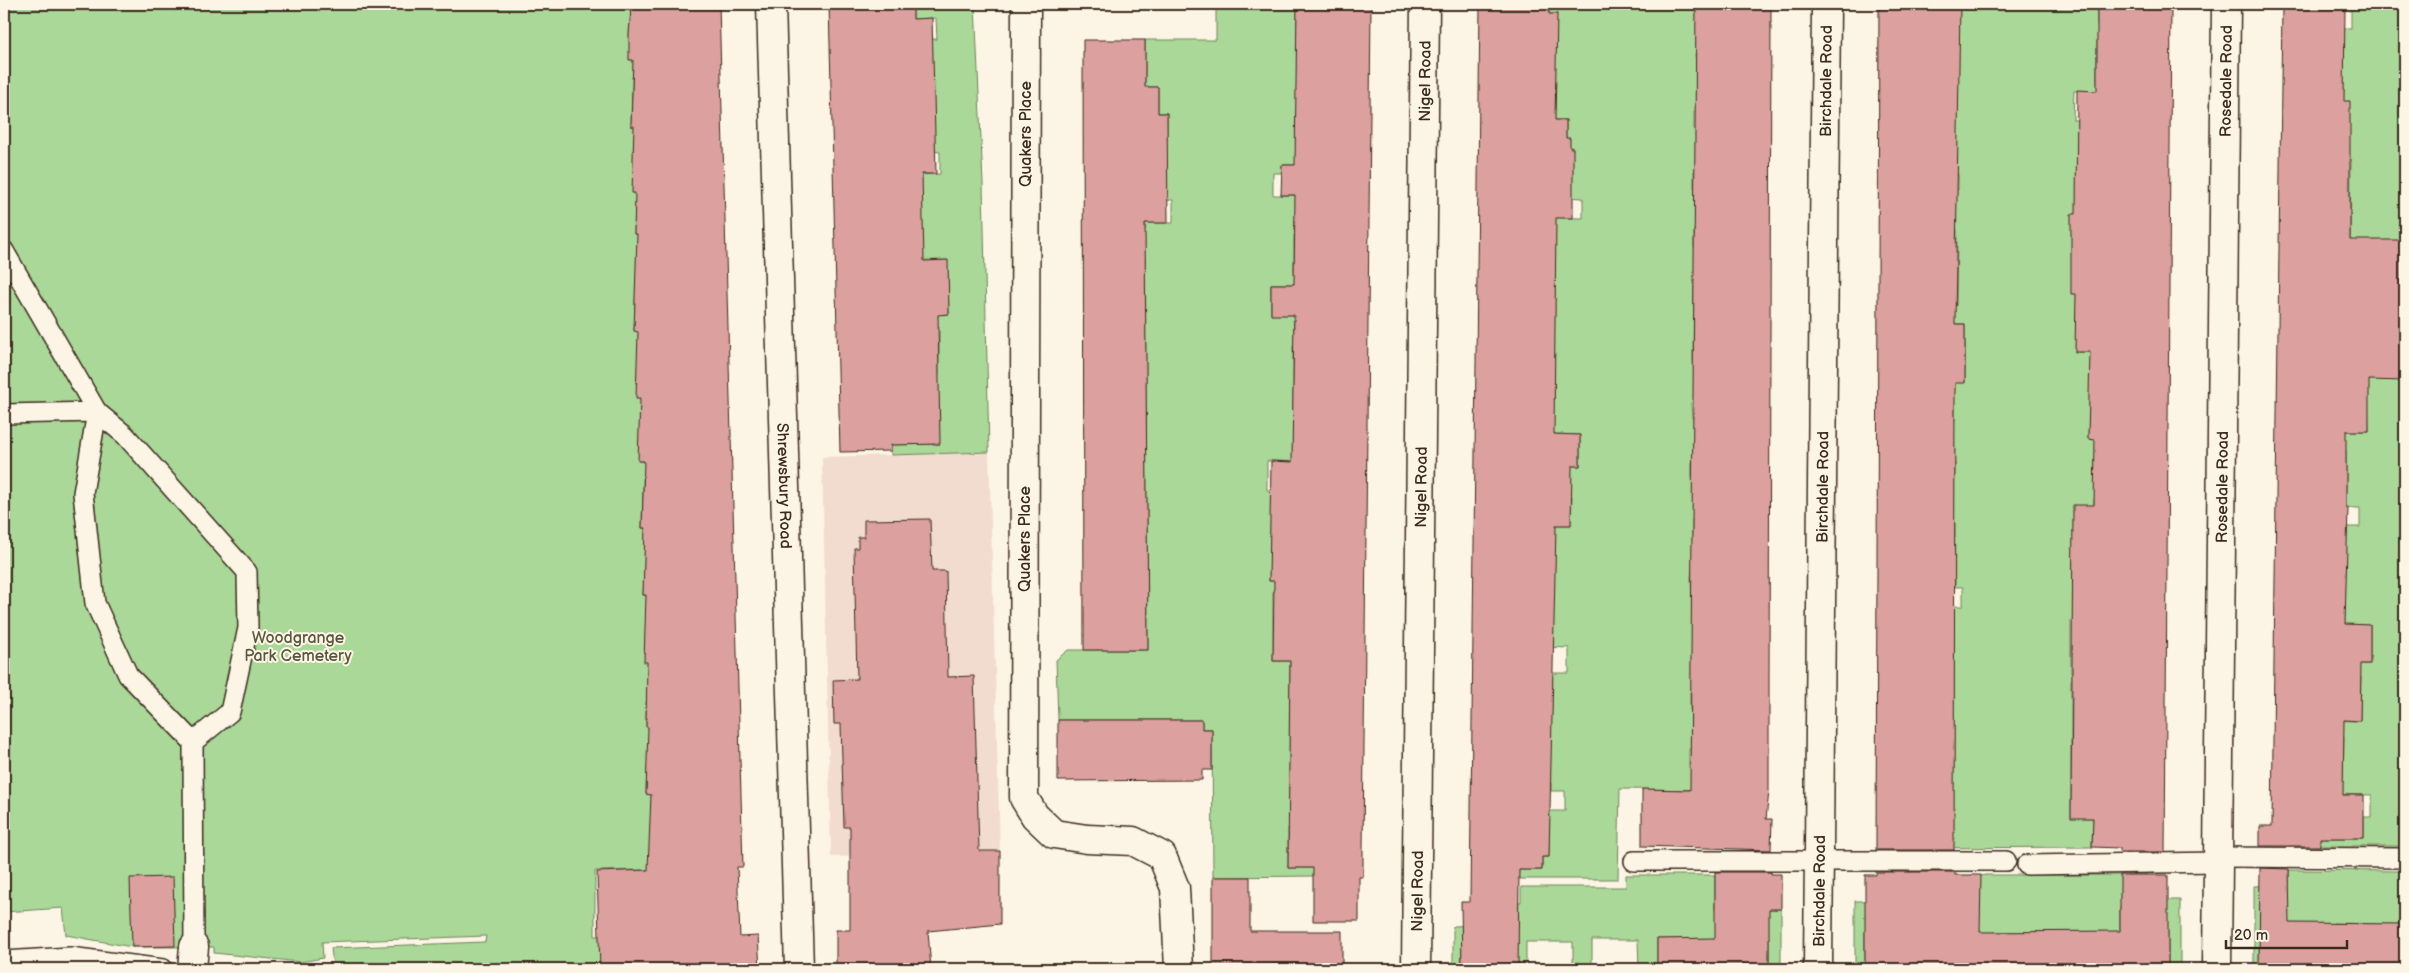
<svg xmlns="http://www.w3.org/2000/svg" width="2409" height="973" font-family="'Balsamiq Sans',sans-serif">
  <rect width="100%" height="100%" fill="#fcf5e5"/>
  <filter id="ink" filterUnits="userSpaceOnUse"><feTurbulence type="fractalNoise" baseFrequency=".02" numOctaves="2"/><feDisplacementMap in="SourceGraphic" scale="10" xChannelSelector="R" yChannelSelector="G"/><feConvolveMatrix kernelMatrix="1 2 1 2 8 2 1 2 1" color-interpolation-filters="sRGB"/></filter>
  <g filter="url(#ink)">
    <path fill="#f2dcd0" d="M989 452 1000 851 831 857 822 457Z"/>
    <g fill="#a9d898" stroke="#72815b">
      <path d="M4 4H664L663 9H631L629 35 669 61V78L632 77 631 126 671 127 673 194 635 208 634 234 658 235 636 281 634 331 676 333 679 399 638 461 681 463 643 479 642 528 682 529 645 545 643 595 684 597 686 663 646 702V726L688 728 647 769 646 794 690 796 691 869 595 871V936H637L694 967 695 969H313L333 966 331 948 485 942 486 936 322 942 323 958 300 962 214 953V947H132L66 935 63 908 4 912Z"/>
      <path d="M913 4H975L983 184 989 452 891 455V445L940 444 889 377 939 375V327L888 328V316L949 314 947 260 887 261 884 176 940 174V152L927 151 881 40 937 39 936 18 913 19Z"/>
      <path d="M1216 4H1297V39L1324 165H1282L1281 173H1273V195H1295L1323 236 1294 235V275L1322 284H1271V314L1293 315 1294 335H1321V344L1293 345V450L1320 462 1267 461V490L1280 491 1269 581H1291V590H1273V661H1290L1289 807 1316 828H1288V868H1316L1315 876 1213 877 1212 729H1202V720H1058L1056 660 1068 650H1148L1145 258 1120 230H1145L1146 223H1173V200L1145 201 1167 140V113H1158V87H1145V40H1216Z"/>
      <path d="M1549 4H1695V12H1702L1703 53 1695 54 1701 111 1694 112V130H1701V170L1694 171V188H1700L1702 229H1694V248H1699L1701 287H1694L1693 360 1700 402 1691 403 1692 418H1698L1699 462H1692V476L1698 477V520H1692V536L1698 537 1691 577 1696 692H1690V710L1696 711 1697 749H1689V768H1695L1722 790 1620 789 1618 879H1516V870H1542V857H1549V844L1516 811H1565V791H1551V783L1542 784 1551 673H1569V648L1545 647 1518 524 1571 525 1572 496 1519 465 1580 466V435L1553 434 1522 217 1583 218V198L1567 197 1573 148H1570L1566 138V120H1522L1557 14H1549Z"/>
      <path d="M1978 4H2097V26H2124L2097 41V84L2124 91H2074L2073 120H2098L2079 294 2075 352H2097L2089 411 2088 439 2121 440 2094 499V505L2120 621H2071V673L2119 674V680H2071V817L2093 818 2092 847 1920 848 1923 606H1963V587H1955V579H1947L1948 538H1955V522H1947V479H1955V463L1948 462V421L1955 420V405H1948L1925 383 1965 382V324H1925L1948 306H1956L1957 231 1949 190H1958V174H1950L1958 5 1977 6Z"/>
      <path d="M2351 4H2405V846H2320V838H2364V817H2372V795L2320 794V779H2343L2344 737 2321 720 2360 721 2361 677 2321 664H2370V625L2321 624 2347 527H2360V508L2323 507 2346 492V450L2323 449V431H2369L2368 391 2350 259 2351 161 2325 160 2326 28H2351Z"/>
      <path d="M2289 870 2405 871V924H2397V969H2386V948L2378 947 2377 924 2333 923 2332 969H2322V935L2260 923 2259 969H2254V886L2289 885Z"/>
      <path d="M1626 875H1715V910L1781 909V969H1769V937H1723V969H1704V939H1657V969H1639L1638 940H1592V969H1573V942H1526V969H1508V944H1462L1461 969H1453V926L1487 925V902H1521V887H1626Z"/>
      <path d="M1985 875H2148V900H2180V969H2168V932H2148L2120 906V932H2125V969H2103V932H2060V969H2038V932H1995V969H1973V932H1930V969H1908V932H1865V969H1855V901H1887Z"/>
    </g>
    <g fill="#dca19e" stroke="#3b2a1e">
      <path d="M664 4H719L743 867H737L740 937 758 936 760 969H600L597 872 648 870 651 795 646 794 648 727H646L647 662H644L646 595H643L645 528H642L644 461H638L640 398H636L638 332 634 331 637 234H634L635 193H632L634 126H631L633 60H629V35L631 8 663 9Z"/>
      <path d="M829 4H913V19L932 18 936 174H922L923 219 924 261 948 260 949 314 938 315 940 444 891 445V451L840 452Z"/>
      <path d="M1297 4H1371L1363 849V877H1359V921H1313V868H1288L1290 661H1273L1274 581H1269L1271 461 1292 462 1294 315H1271V284H1294L1295 195H1281L1282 165H1295Z"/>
      <path d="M1480 4H1549V14H1557L1555 120H1566V138H1570V148H1573V218H1556L1554 434 1580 435V466H1572L1571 525H1556L1549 857H1542V870H1519L1518 969H1462L1461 902H1470Z"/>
      <path d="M1696 4H1771L1769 674V791L1766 819H1772L1771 850 1642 846V789L1690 790Z"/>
      <path d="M1879 4H1960L1955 324H1965V383H1955L1954 850H1876Z"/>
      <path d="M2097 4H2171L2165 852H2120V848L2092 847 2093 818H2071L2073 505H2094L2095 440 2088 439 2090 352H2075L2076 294H2071V214H2076L2077 90 2097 91Z"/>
      <path d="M2282 4H2345L2344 101H2350V240H2405V381L2369 380V431H2346V507H2348L2345 624 2370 625V664H2361L2360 721 2344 720 2343 795H2364V838H2320V846H2260V826H2272Z"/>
      <path d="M1083 40H1145V87H1158V113H1167L1168 223H1145L1148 650H1084Z"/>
      <path d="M930 519 932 571H946L948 677 974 676 979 851H1000V924L928 931 931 969H836V930H850V827H844L841 724H834L833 680 857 679 854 548H858V537H864V520Z"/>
      <path d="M1058 720H1202V729H1212V770H1202V780L1058 781Z"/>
      <path d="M2260 868 2289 869 2290 923 2405 924V969H2259Z"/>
      <path d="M1715 872H1771V874H1781V909H1769V969H1657V939L1715 938Z"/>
      <path d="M1876 872H1955V875H1981L1980 932 2120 931V875H2168V969H1865V875H1876Z"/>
      <path d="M173 877 175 946 132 947 130 878Z"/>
      <path d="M1213 877H1250V931H1342V969H1213Z"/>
    </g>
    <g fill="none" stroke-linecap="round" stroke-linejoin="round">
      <defs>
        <g id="service">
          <path d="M4 251 97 412 4 414"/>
          <path d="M193 742 230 712 248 628 247 572 125 435 97 412 83 493 95 603 128 675 193 742 194 947"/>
          <path d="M2218 857 2405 858"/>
          <path d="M1634 861H2006"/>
          <path d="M2027 865 2218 862"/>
          <path d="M4 961 70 957 163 969"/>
        </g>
        <g id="minor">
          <path id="s1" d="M771 4 799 969"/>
          <path d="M1026 4 1024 798 1035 816 1054 834 1087 839 1133 841 1162 856 1175 888 1179 969"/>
          <path d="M192 969 194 947"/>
          <path id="s2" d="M1416 969 1425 4"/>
          <path id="s3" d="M1818 969 1826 4"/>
          <path id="s4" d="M2217 969 2226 4"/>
        </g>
      </defs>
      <use href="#service" stroke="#3b2a1e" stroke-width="22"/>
      <use href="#minor" stroke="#3b2a1e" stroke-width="31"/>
      <use href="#service" stroke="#fcf5e5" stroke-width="19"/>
      <use href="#minor" stroke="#fcf5e5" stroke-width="28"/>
    </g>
  </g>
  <g text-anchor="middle" stroke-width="4" stroke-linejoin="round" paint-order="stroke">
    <g font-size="16" fill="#3b2a1e" stroke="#fcf5e5">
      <text dy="6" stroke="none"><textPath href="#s2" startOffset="888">Nigel Road</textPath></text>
      <text dy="6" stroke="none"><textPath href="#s3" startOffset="888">Birchdale Road</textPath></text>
      <text dy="6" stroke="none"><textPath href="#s4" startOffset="888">Rosedale Road</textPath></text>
      <text transform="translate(1025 134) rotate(-90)" y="6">Quakers Place</text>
      <text dy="6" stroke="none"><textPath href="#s1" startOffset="482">Shrewsbury Road</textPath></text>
      <text dy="6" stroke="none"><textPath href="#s2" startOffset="482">Nigel Road</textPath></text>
      <text dy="6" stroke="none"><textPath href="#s3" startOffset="482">Birchdale Road</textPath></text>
      <text dy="6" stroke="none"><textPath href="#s4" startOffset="482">Rosedale Road</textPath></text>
      <text transform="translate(1024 539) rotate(-90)" y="6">Quakers Place</text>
      <text dy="6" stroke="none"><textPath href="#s2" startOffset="78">Nigel Road</textPath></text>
      <text dy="6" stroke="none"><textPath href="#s3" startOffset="78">Birchdale Road</textPath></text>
    </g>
    <g font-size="16" fill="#56563c" stroke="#fcf5e5">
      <text x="298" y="643">Woodgrange<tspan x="298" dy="18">Park Cemetery</tspan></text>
    </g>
  </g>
  <rect width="2409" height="973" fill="none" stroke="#fcf5e5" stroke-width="20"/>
  <rect x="10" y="10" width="2389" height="953" fill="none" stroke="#3b2a1e" stroke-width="2" filter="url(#ink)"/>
  <path d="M2226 940v8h121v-8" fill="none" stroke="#3b2a1e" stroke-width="2.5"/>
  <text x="2234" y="940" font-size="15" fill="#3b2a1e" stroke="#fcf5e5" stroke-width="4" paint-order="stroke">20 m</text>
</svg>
